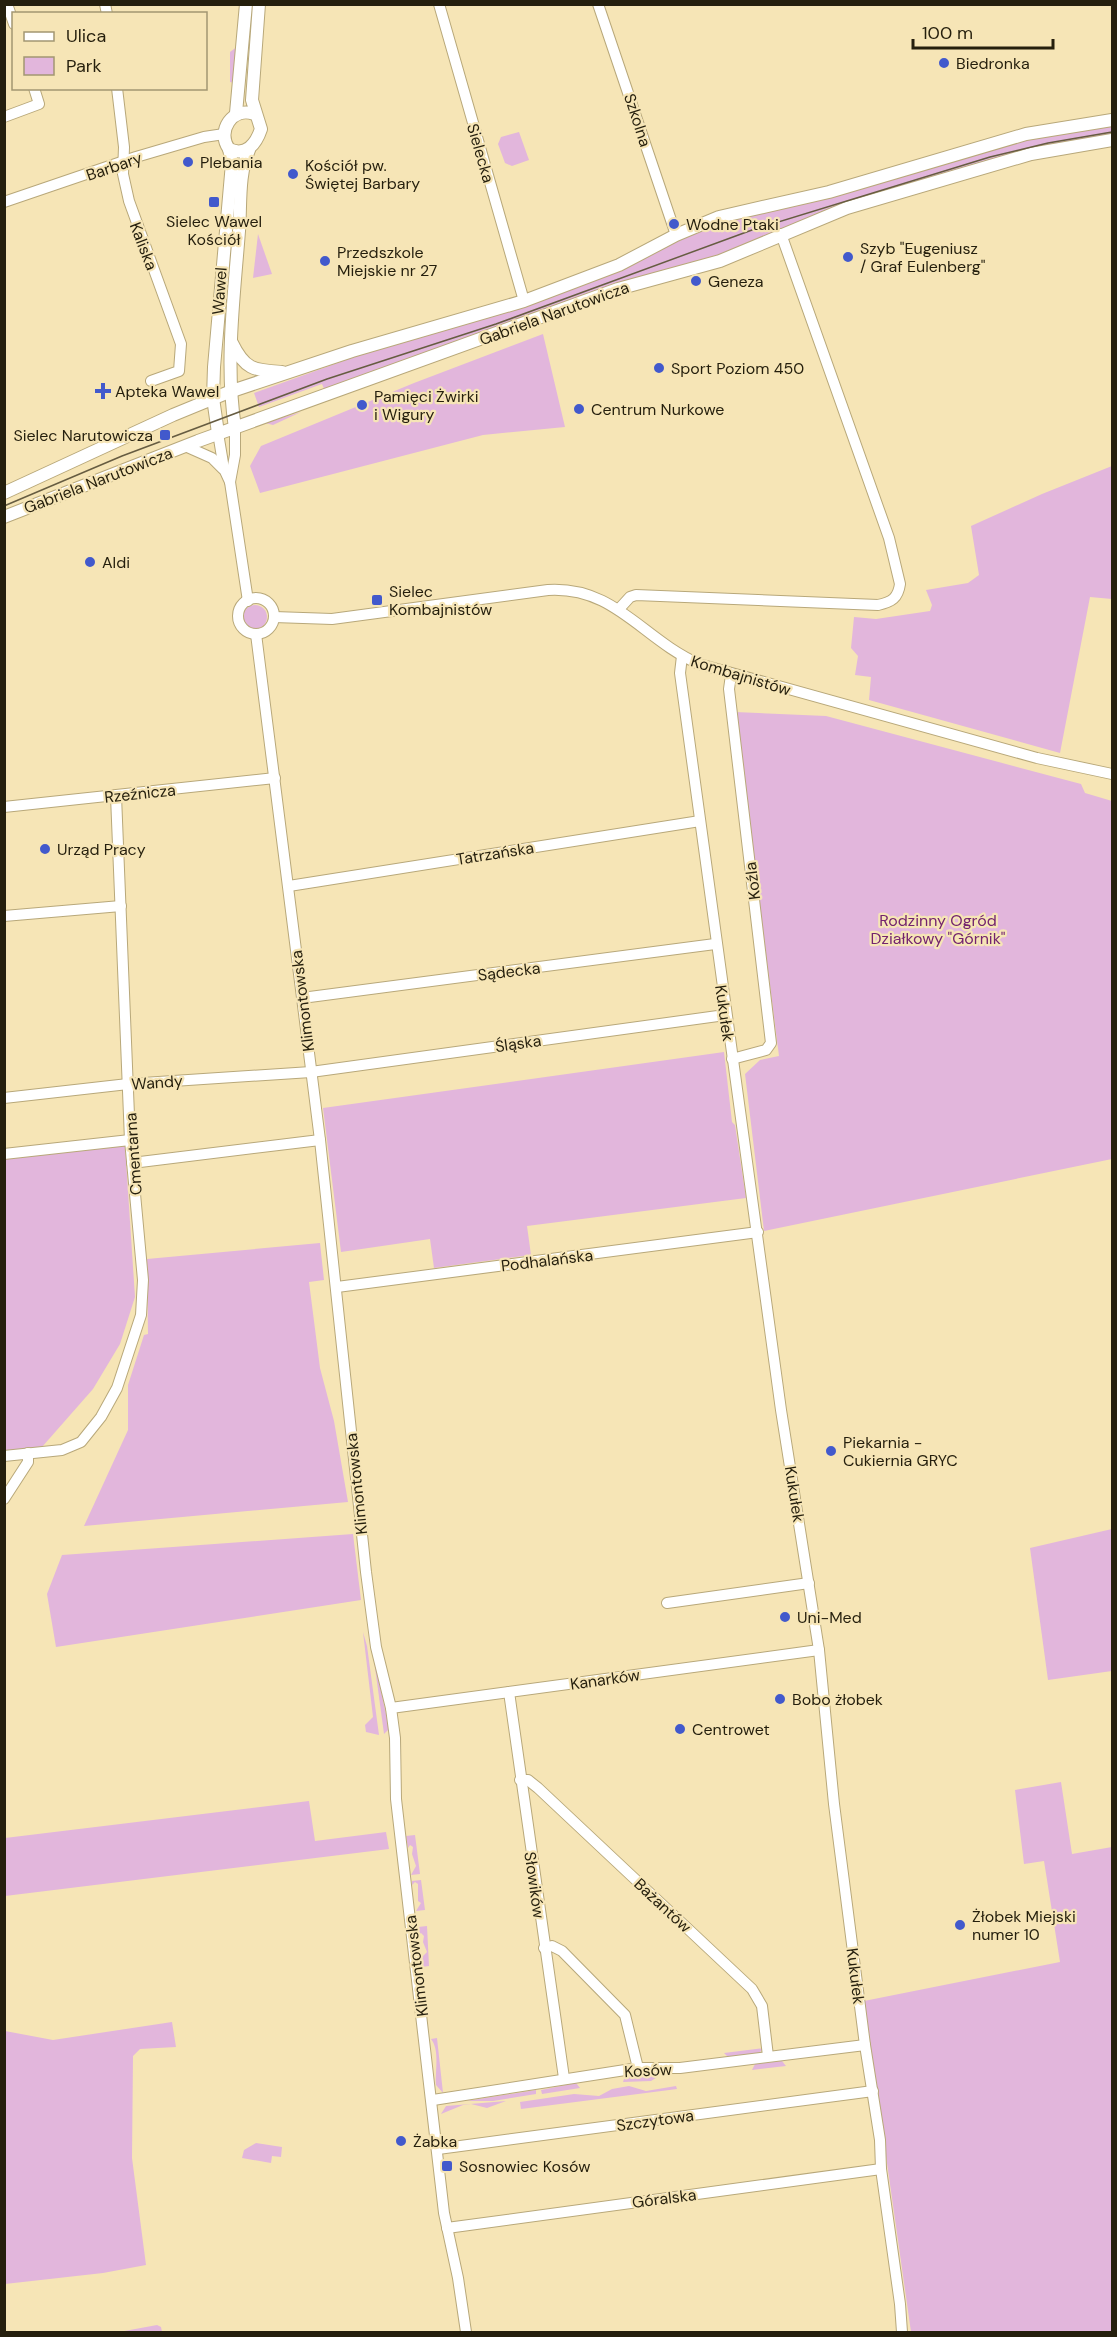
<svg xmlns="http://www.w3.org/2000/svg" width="1117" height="2337" font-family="'DM Sans',sans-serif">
  <rect width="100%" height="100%" fill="#f6e5b6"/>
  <g fill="#e2b6dc">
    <path d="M238 46 234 83 230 82V52Z"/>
    <path d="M1112 125V135L1010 154 832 208 736 250 624 281 572 299 325 391 322 384 259 407 254 393 357 356 517 309 609 275 674 241 728 220 1024 140Z"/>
    <path d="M519 132 529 160 512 166 505 163 498 144 501 137Z"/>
    <path d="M258 234 272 274 253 278Z"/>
    <path d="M543 334 565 427 483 435 260 493 250 466 261 446 414 383Z"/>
    <path d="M301 412 273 425 265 423Z"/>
    <path d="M1112 466V599L1090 597 1060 753 869 700 871 677 855 675 858 656 851 648 854 617 876 619 930 611 932 605 926 590 968 583 979 575 971 526 1042 494Z"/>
    <circle cx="255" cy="617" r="12"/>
    <path d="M735 712 826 716 1081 784 1085 793 1112 801V1159L764 1231 745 1074 760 1060 779 1056Z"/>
    <path d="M724 1052 732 1122 735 1125 746 1198 527 1226 531 1255 434 1268 430 1239 341 1252 323 1108Z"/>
    <path d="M120 1144 125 1146 135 1297 120 1344 93 1389 42 1447 5 1451 4 1157Z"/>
    <path d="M320 1243 324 1280 309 1282 320 1368 334 1421 348 1502 84 1526 128 1430V1385L144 1335 148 1334 147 1259Z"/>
    <path d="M1112 1529V1671L1048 1680 1030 1548Z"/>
    <path d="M353 1534 361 1600 56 1647 47 1594 62 1555Z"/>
    <path d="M363 1632 367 1646 379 1735 366 1732 365 1725 373 1717Z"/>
    <path d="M374 1660 388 1723V1730L384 1734Z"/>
    <path d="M1061 1782 1072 1854 1112 1847V2332H911L864 2001 1060 1962 1044 1861 1024 1864 1015 1790Z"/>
    <path d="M309 1801 315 1841 386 1832 389 1849 5 1896V1838Z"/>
    <path d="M415 1835 420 1874 411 1875 416 1866 412 1854 413 1847 410 1845 408 1848 406 1836Z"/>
    <path d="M421 1880 425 1910 416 1911 421 1903 418 1901V1884L415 1882 412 1885V1881Z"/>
    <path d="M427 1926 429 1966 422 1967 421 1958 427 1952 423 1942 424 1936 421 1933 419 1935 418 1927Z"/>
    <path d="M172 2022 176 2047 140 2049 133 2056 132 2158 146 2265 103 2273 5 2284V2031L53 2040Z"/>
    <path d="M437 2038 443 2093 436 2085C435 2071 440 2050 431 2039Z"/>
    <path d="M764 2048 759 2053 728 2057 724 2053Z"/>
    <path d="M782 2061 786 2066 752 2070 755 2064Z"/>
    <path d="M639 2074H659V2076L651 2081 623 2082 625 2076Z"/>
    <path d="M576 2083 580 2088 542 2094 541 2090Z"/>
    <path d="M629 2086 646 2091 676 2086 677 2089 521 2109 520 2102 574 2094 599 2096 612 2089Z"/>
    <path d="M536 2090V2094L493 2101H466Z"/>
    <path d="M506 2101 487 2108 471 2104 463 2105 441 2114 446 2106Z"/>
    <path d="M256 2143 282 2147 281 2157 272 2156 271 2163 242 2158 244 2150Z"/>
    <path d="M157 2325 161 2327 162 2332H119Z"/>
  </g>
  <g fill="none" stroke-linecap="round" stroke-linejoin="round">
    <defs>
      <g id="minor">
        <path d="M7 4 14 24"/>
        <path d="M105 4 107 14"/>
        <path d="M439 4 524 301"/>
        <path d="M598 4 676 235"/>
        <path d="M117 88 124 147 123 174 129 201 181 344 179 371 151 381"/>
        <path d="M4 117 39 104 34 88"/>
        <path d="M4 202 136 157 204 137 224 134"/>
        <path d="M235 428V455L230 482 248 601"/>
        <path d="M218 433 224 469 230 482"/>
        <path d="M185 446 212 458 223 469"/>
        <circle cx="256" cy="616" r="18"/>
        <path d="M619 609 630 597 636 595 878 605C892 602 898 598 900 584L889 538 781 234"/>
        <path d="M274 617 332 619 548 590C615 586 642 639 699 664L1037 758 1112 774"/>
        <path d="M256 634 320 1140 366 1572 376 1647 391 1708 395 1738 396 1799 444 2213 458 2278 466 2332"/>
        <path d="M682 656 680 673 781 1410 819 1650 834 1804 865 2045 880 2140 881 2169 900 2304 902 2332"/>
        <path d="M731 675 729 689 771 1043 766 1050 732 1059"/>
        <path d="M4 807 275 778"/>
        <path d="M289 886 700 821"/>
        <path d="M4 916 121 906"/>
        <path d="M302 998 715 944"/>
        <path d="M4 1098 128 1084 311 1072 725 1015"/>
        <path d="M4 1154 130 1140"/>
        <path d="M132 1163 320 1140"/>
        <path d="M337 1287 758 1232"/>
        <path d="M4 1456 62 1450 81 1442 101 1417 117 1388 141 1315 143 1280 130 1140 116 796"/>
        <path d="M4 1499 28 1462V1453"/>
        <path d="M667 1603 809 1583"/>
        <path d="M509 1692 564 2078"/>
        <path d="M391 1708 819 1650"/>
        <path d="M520 1780H528L538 1788 752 1989 762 2006 768 2056"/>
        <path d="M544 1948 552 1946 562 1951 625 2015 638 2068"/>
        <path d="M433 2100 638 2068H680L865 2045"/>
        <path d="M438 2149 873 2091"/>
        <path d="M447 2228 881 2169"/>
      </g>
      <g id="tertiary">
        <path d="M236 113 246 4"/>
        <path d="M254 114C233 106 216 131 229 149 246 157 256 144 261 129L252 100 259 4"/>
        <path d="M232 343C245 370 254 370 282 372"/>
        <path d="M235 428C225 363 234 297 239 231 241 206 238 174 249 150"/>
        <path d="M218 433 213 398 214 367 232 163 229 149"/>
        <path d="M4 493 173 415 229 392 352 351 524 301 619 265 676 235 719 217 829 192 1026 134 1112 120"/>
        <path d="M4 517 198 441 618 289 720 261 847 208 1031 154 1112 140"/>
      </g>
    </defs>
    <use href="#minor" stroke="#b8a87a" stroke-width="12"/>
    <use href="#tertiary" stroke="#b8a87a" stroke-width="14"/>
    <use href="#minor" stroke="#fff" stroke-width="10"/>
    <use href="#tertiary" stroke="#fff" stroke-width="12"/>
    <path stroke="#665c41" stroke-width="1.5" d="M4 506 122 456 327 379 496 324 752 230 990 157 1048 143 1112 132"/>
  </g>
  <g fill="#4259cc" stroke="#f6e5b6" stroke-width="2">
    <circle cx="944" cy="63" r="6"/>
    <circle cx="188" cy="162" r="6"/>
    <circle cx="293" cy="174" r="6"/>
    <rect x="208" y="196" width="12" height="12" rx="3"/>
    <circle cx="674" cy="224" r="6"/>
    <circle cx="848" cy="257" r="6"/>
    <circle cx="325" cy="261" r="6"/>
    <circle cx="696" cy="281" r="6"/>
    <circle cx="659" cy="368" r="6"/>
    <path d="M100 382h6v6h6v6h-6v6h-6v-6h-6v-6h6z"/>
    <circle cx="362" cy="405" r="6"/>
    <circle cx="579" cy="409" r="6"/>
    <rect x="159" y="429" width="12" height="12" rx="3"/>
    <circle cx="90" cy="562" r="6"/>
    <rect x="371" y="594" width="12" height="12" rx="3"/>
    <circle cx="45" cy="849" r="6"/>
    <circle cx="831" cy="1451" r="6"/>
    <circle cx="785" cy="1617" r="6"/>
    <circle cx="780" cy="1699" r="6"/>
    <circle cx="680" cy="1729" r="6"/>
    <circle cx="960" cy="1925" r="6"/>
    <circle cx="401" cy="2141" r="6"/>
    <rect x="441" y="2160" width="12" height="12" rx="3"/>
  </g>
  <g text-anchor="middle" stroke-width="4.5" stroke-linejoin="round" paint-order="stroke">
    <g font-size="16" fill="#251f0d" stroke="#f6e5b6" text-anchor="start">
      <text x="956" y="69">Biedronka</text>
      <text x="200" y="168">Plebania</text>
      <text x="305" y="171">Kościół pw.<tspan x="305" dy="18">Świętej Barbary</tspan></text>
      <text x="214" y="227" text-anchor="middle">Sielec Wawel<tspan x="214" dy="18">Kościół</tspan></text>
      <text x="686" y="230">Wodne Ptaki</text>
      <text x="860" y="254">Szyb "Eugeniusz<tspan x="860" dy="18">/ Graf Eulenberg"</tspan></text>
      <text x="337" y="258">Przedszkole<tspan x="337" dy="18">Miejskie nr 27</tspan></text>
      <text x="708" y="287">Geneza</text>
      <text x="671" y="374">Sport Poziom 450</text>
      <text x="115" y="397">Apteka Wawel</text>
      <text x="374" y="402">Pamięci Żwirki<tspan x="374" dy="18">i Wigury</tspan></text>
      <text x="591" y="415">Centrum Nurkowe</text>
      <text x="153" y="441" text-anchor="end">Sielec Narutowicza</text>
      <text x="102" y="568">Aldi</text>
      <text x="389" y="597">Sielec<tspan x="389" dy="18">Kombajnistów</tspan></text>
      <text x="57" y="855">Urząd Pracy</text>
      <text x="843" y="1448">Piekarnia -<tspan x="843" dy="18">Cukiernia GRYC</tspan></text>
      <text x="797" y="1623">Uni-Med</text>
      <text x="792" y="1705">Bobo żłobek</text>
      <text x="692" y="1735">Centrowet</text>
      <text x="972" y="1922">Żłobek Miejski<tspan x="972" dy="18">numer 10</tspan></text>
      <text x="413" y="2147">Żabka</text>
      <text x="459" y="2172">Sosnowiec Kosów</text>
    </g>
    <g font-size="16" fill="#251f0d" stroke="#f6e5b6">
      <text transform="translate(638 120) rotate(72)" y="6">Szkolna</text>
      <text transform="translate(481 153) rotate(74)" y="6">Sielecka</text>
      <text transform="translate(114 166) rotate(-19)" y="6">Barbary</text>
      <text transform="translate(144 246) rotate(69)" y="6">Kaliska</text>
      <text transform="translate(219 291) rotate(-86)" y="6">Wawel</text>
      <text transform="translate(554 313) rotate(-20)" y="6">Gabriela Narutowicza</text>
      <text transform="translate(98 480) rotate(-21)" y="6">Gabriela Narutowicza</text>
      <text transform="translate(741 675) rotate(17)" y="6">Kombajnistów</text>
      <text transform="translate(140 793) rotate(-6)" y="6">Rzeźnicza</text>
      <text transform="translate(495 853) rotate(-9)" y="6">Tatrzańska</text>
      <text transform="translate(752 881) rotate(-97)" y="6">Koźla</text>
      <text transform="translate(509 971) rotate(-7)" y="6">Sądecka</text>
      <text transform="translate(302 1001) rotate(-97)" y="6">Klimontowska</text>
      <text transform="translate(725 1013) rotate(82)" y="6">Kukułek</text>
      <text transform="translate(518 1043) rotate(-8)" y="6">Śląska</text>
      <text transform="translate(157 1082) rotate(-4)" y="6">Wandy</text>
      <text transform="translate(133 1154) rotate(-94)" y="6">Cmentarna</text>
      <text transform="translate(547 1260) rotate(-7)" y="6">Podhalańska</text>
      <text transform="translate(356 1484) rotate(-96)" y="6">Klimontowska</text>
      <text transform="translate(795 1494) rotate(81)" y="6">Kukułek</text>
      <text transform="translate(605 1679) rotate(-8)" y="6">Kanarków</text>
      <text transform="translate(535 1885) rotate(82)" y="6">Słowików</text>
      <text transform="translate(663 1905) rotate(43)" y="6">Bażantów</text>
      <text transform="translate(416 1966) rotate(-97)" y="6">Klimontowska</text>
      <text transform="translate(856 1976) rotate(83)" y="6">Kukułek</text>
      <text transform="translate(648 2070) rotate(-3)" y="6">Kosów</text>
      <text transform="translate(655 2120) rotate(-8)" y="6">Szczytowa</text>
      <text transform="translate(664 2198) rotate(-7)" y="6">Góralska</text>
    </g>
    <g font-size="16" fill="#73236e" stroke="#f6e5b6">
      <text x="938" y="926">Rodzinny Ogród<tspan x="938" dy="18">Działkowy "Górnik"</tspan></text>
    </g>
  </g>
  <rect width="1117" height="2337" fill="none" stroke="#251f0d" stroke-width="12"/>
  <rect x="12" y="12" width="195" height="78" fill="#f6e5b6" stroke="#a29672" stroke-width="1.5"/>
  <rect x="24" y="32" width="30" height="9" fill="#ffffff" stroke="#a29672" stroke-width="1.5"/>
  <text x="66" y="42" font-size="18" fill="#251f0d">Ulica</text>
  <rect x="24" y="57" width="30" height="18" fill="#e2b6dc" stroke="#a29672" stroke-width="1.5"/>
  <text x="66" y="72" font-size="18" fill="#251f0d">Park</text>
  <path d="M913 39v9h140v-9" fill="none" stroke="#251f0d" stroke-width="3"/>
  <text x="922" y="39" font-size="18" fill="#251f0d" stroke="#f6e5b6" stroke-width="4.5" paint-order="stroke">100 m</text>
</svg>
